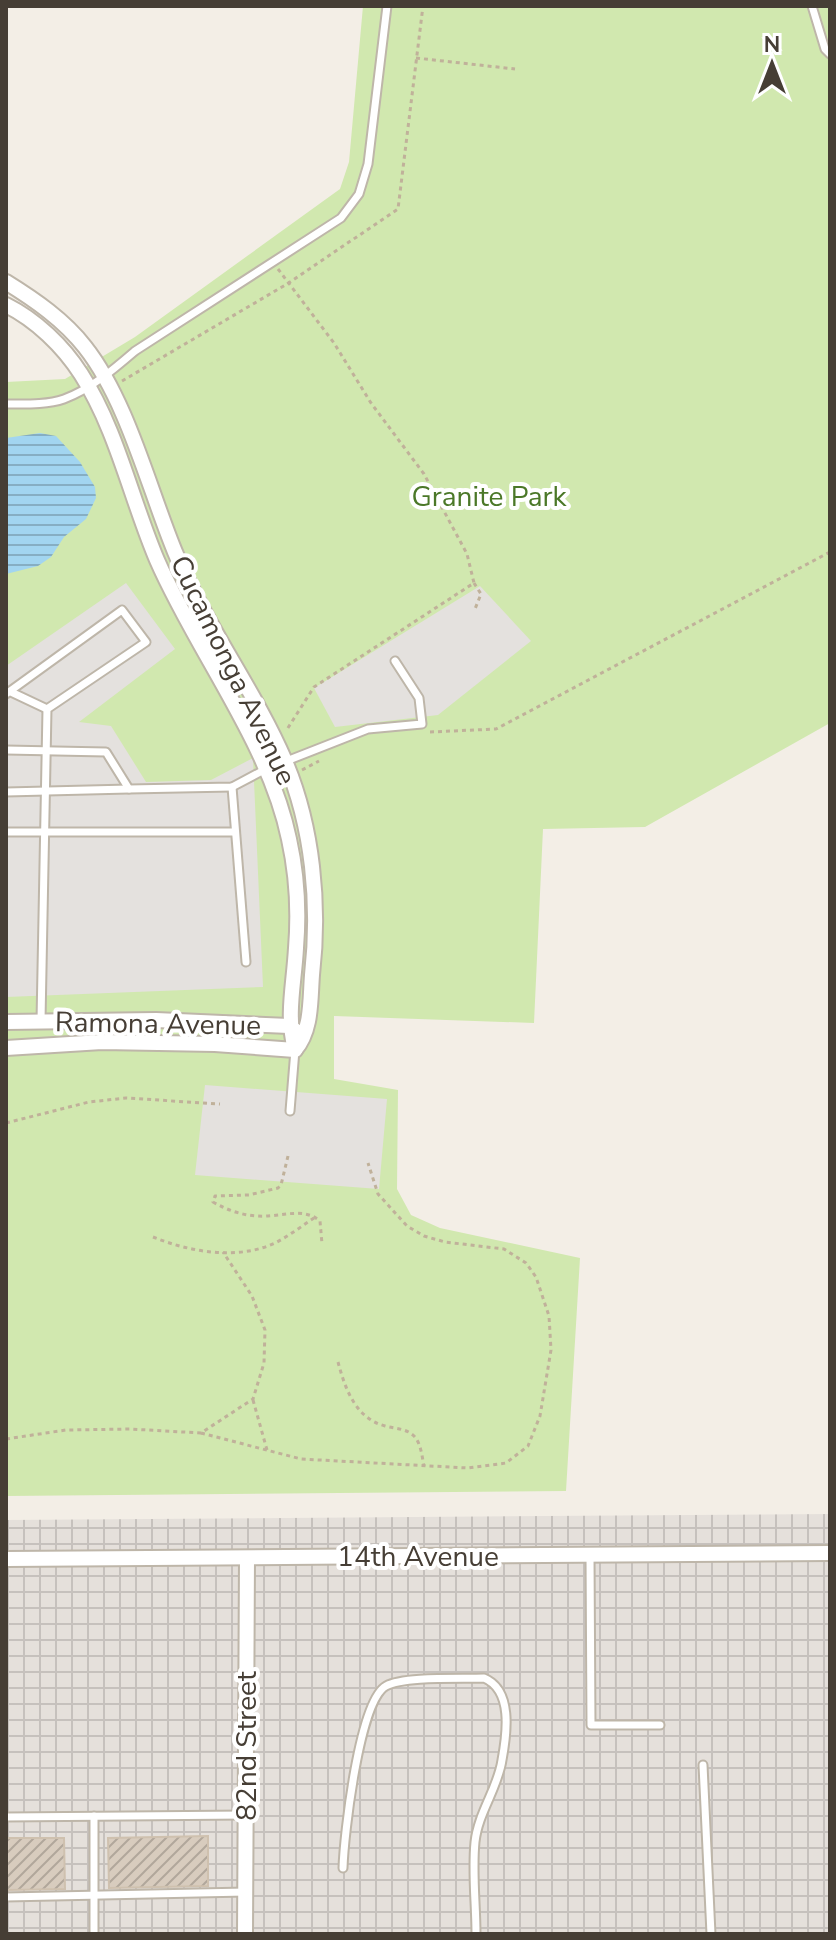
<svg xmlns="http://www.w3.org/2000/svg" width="836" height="1940" font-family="'Nunito Sans',sans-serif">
  <defs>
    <pattern id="industrial-grid" width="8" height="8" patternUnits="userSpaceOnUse" patternTransform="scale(2)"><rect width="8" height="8" fill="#e5e0db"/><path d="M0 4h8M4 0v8" fill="none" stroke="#c6c1bd"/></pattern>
    <pattern id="water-rules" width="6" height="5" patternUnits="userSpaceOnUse" patternTransform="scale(2)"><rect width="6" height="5" fill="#a2d5f0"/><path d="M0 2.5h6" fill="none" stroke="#86aec3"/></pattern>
    <pattern id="building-hatch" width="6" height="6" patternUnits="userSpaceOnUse" patternTransform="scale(2)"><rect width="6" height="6" fill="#d8ccbe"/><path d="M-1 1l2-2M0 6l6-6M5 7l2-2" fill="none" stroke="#b1a79b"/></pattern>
  </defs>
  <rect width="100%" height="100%" fill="#f3eee6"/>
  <path fill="url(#industrial-grid)" d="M830 1514V1934H6V1520Z"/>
  <path fill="#d1e8af" d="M363 6H830V723L645 827 543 829 534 1023 334 1016V1079L398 1090 397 1189 411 1215 440 1228 580 1258 566 1491 6 1496V382L65 379 135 337 340 189 349 162Z"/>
  <g fill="#e4e1de">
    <path d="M126 583 175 649 79 722 111 726 146 782 211 780 253 758 263 987 6 997V666Z"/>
    <path d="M480 586 531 641 438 715 335 727 314 688Z"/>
    <path d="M205 1085 387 1099 379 1189 195 1175Z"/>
  </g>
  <path fill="url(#water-rules)" d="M40 433 56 436 80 462 95 487 96 498 86 519 64 537 51 557 38 566 6 574V438Z"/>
  <g fill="url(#building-hatch)" stroke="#cfc1af" stroke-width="2">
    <path d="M208 1836V1886L109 1888 108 1838Z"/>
    <path d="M6 1838H64L65 1889 6 1890Z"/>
  </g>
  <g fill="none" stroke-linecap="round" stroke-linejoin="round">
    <defs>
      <g id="service">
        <path d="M812 6 825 49 830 54"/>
        <path d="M6 404C25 404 47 405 64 399 91 389 114 369 135 351L341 218 359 194 368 164 387 6"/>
        <path d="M11 692 47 709"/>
        <path d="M6 694 122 610 146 642 47 709 41 1021"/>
        <path d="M6 750 106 752 129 789 232 787 266 769 368 729 422 724 419 698 395 661"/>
        <path d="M232 787 246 962"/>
        <path d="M6 792 129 789"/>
        <path d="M6 832H235"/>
        <path d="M290 1111 295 1050"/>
        <path d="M590 1555 591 1725H660"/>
        <path d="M703 1765 711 1934"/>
        <path d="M94 1816V1934"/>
        <path d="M6 1817 246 1815"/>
        <path d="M343 1868C344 1836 359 1701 386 1686 404 1676 462 1679 484 1678 513 1690 507 1733 502 1760 498 1788 478 1813 475 1842 472 1872 476 1904 476 1934"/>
        <path d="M6 1897 246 1892"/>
      </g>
      <g id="minor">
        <path d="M6 282C35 300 64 320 85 347 127 400 149 489 175 552 205 625 254 689 285 761 313 827 320 905 312 975 310 1001 312 1030 295 1050"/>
        <path d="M6 305C36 320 63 346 81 374 117 430 131 499 157 560 197 652 269 742 289 839 297 875 299 911 296 948 294 985 286 1014 295 1050"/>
        <path d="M6 1022 156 1020 289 1026 296 1031"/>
        <path d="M6 1048 102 1042 215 1044 295 1050"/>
        <path d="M6 1559 830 1553"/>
        <path d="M245 1934 247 1558"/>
      </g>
    </defs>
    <use href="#service" stroke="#beb6a9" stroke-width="11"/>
    <use href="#minor" stroke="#beb6a9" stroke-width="18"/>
    <g stroke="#c0b19a" stroke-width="3" stroke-dasharray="4 4" stroke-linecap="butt">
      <path d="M416 58 515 69"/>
      <path d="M278 269 334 343 371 403 424 474 467 554 474 583 314 687 286 731"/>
      <path d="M122 381 287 284 398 209 423 6"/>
      <path d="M474 583 481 594 475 609"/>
      <path d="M430 732 496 729 830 552"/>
      <path d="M302 770 319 761"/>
      <path d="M6 1123 89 1102 126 1098 220 1104"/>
      <path d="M288 1156 281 1185 278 1188 249 1195 215 1196 213 1202C227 1210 241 1215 257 1216 278 1218 303 1206 320 1221L322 1244"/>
      <path d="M153 1237C190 1252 239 1261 277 1242 290 1235 302 1226 314 1218"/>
      <path d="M338 1362C345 1388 355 1418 385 1426 395 1429 406 1428 414 1436 421 1443 422 1457 424 1466"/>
      <path d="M253 1400 267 1450"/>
      <path d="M201 1433 301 1459 468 1468 506 1463 528 1446 540 1416 551 1350 549 1316 536 1277 526 1263 504 1249 445 1242 424 1236 407 1226 378 1194 368 1163"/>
      <path d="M6 1439 66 1430 130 1429 201 1433 253 1399 264 1363 265 1330 252 1296 223 1252"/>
    </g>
    <use href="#service" stroke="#fff" stroke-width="7"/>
    <use href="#minor" stroke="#fff" stroke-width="14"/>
  </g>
  <g text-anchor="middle" stroke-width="8" stroke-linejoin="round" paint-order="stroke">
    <g font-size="28" fill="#4b7828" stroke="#fff">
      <text x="489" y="506">Granite Park</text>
    </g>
    <g font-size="28" fill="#463e35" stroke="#fff">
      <text transform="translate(234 670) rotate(64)" y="10">Cucamonga Avenue</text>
      <text transform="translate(158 1023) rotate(1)" y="10">Ramona Avenue</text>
      <text x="418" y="1566">14th Avenue</text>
      <text transform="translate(246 1746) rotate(-90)" y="10">82nd Street</text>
    </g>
  </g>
  <rect width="836" height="1940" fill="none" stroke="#463e35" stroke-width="16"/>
  <g transform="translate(772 64)" stroke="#ffffff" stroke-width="6" paint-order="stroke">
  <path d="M0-6L14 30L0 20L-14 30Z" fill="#463e35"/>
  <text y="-12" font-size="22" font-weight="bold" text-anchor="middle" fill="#463e35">N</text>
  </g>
</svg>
